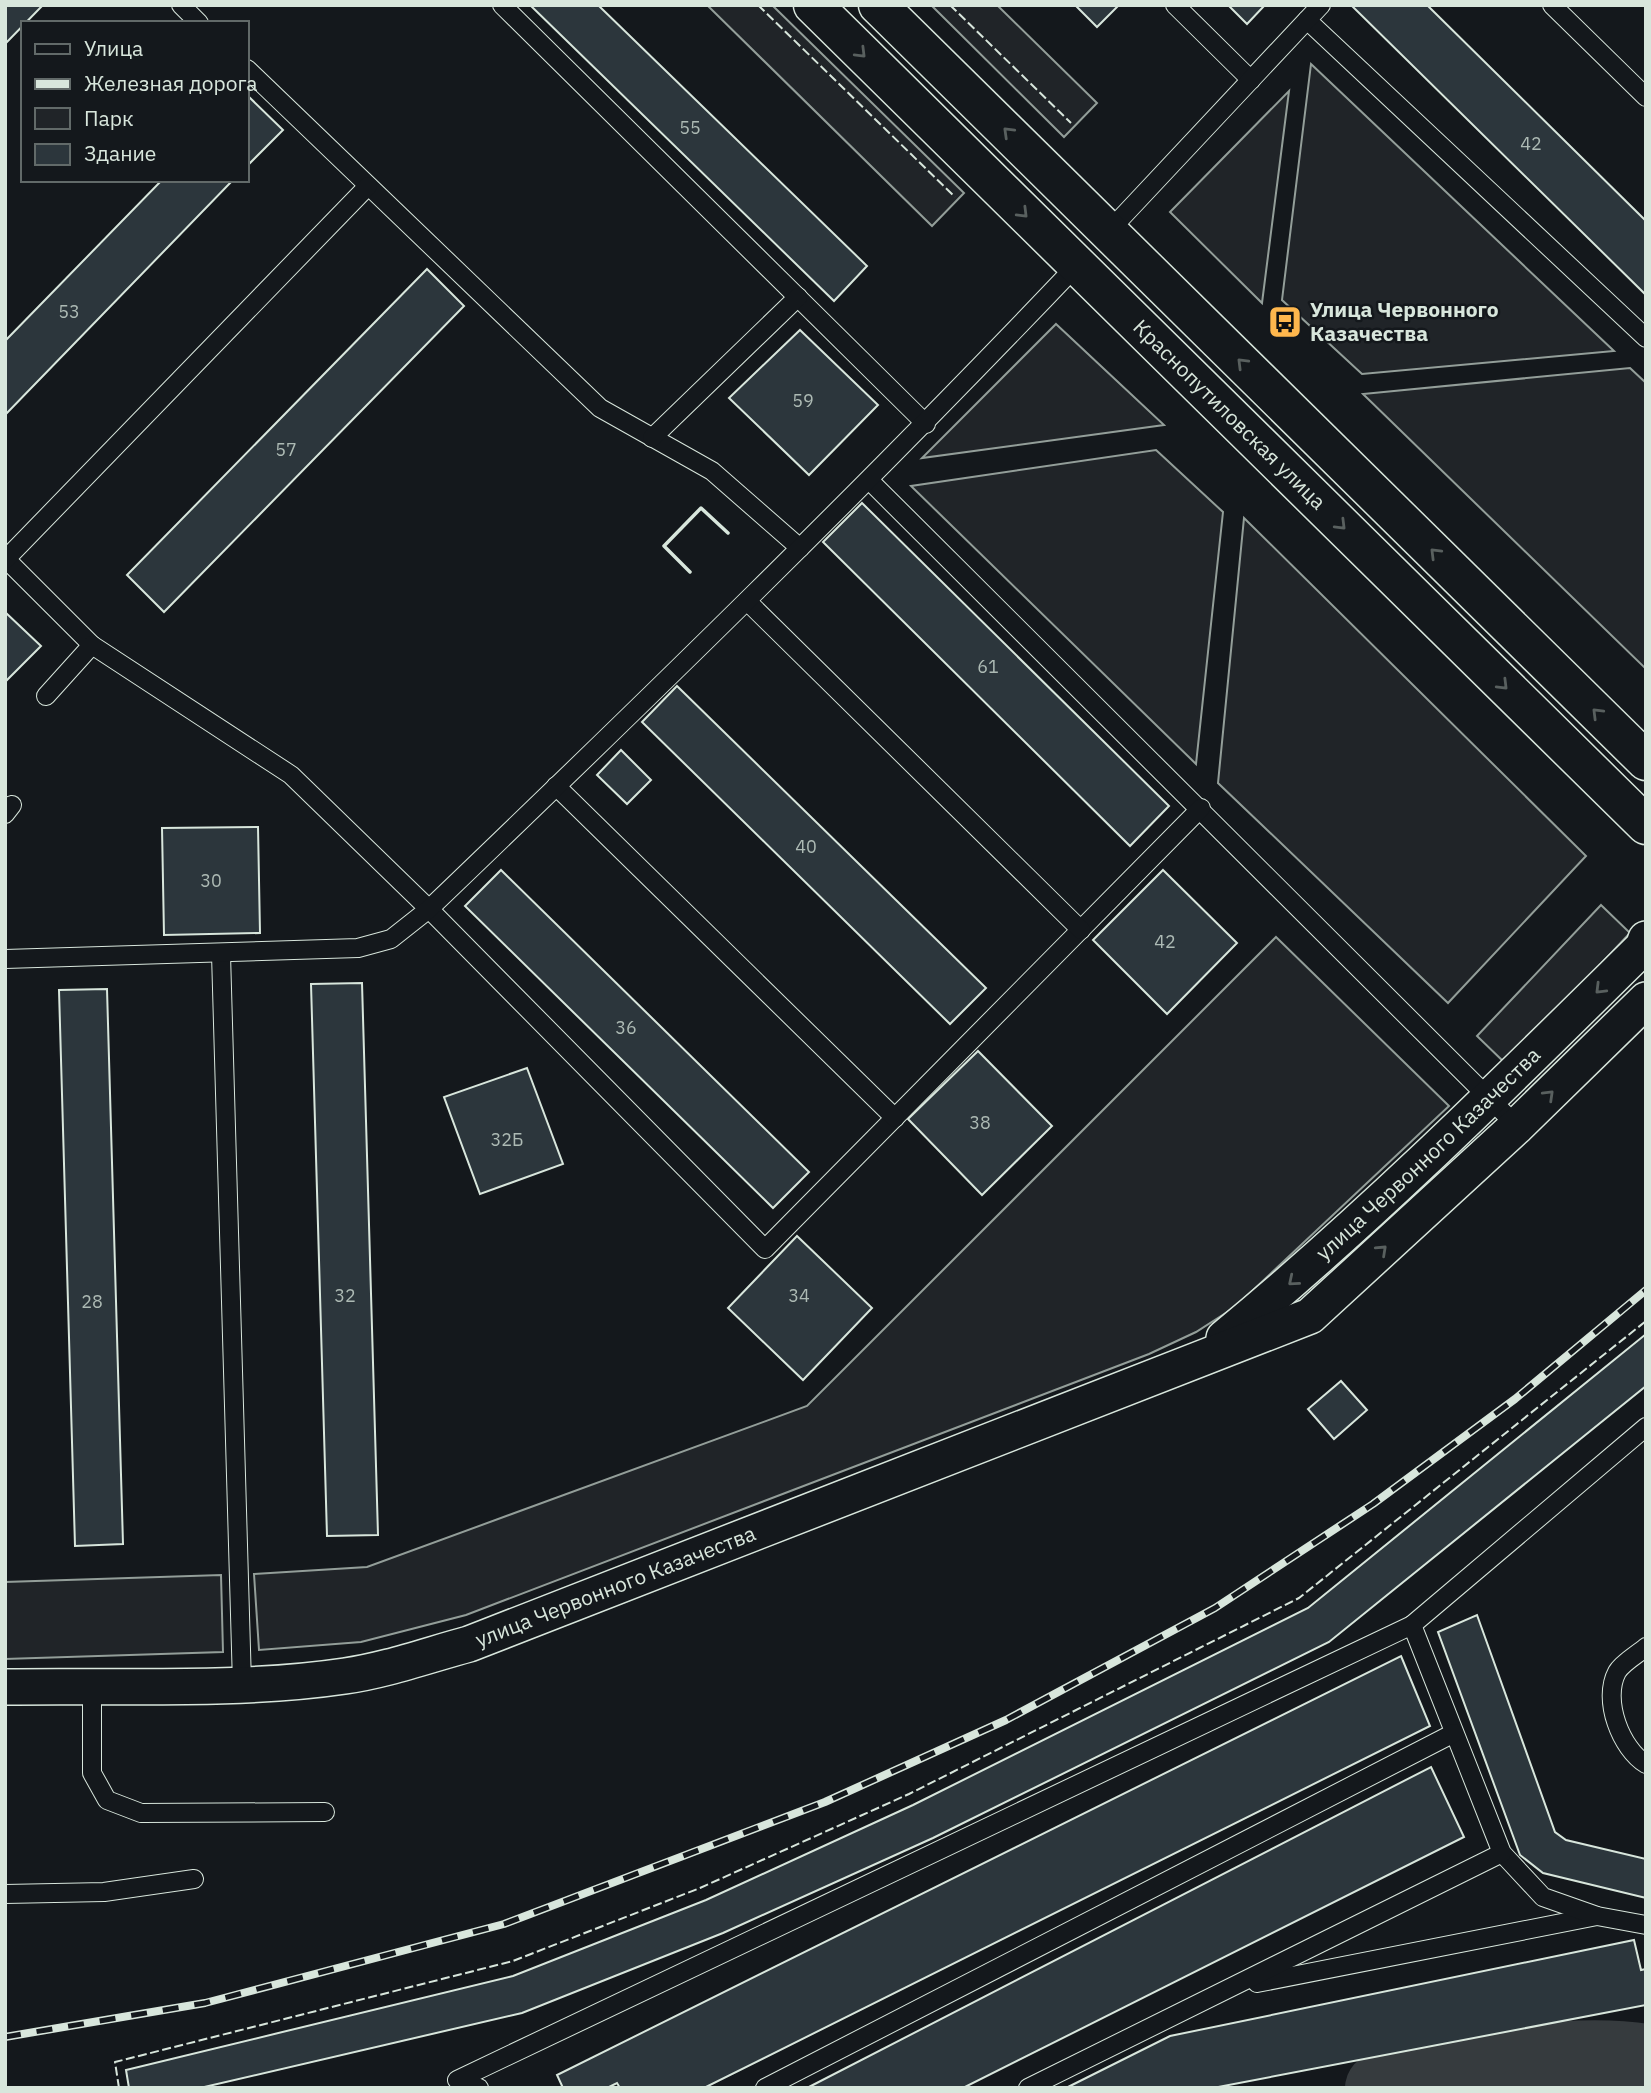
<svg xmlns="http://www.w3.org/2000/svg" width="1651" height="2093" font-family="'IBM Plex Sans',sans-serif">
  <rect width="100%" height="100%" fill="#14181c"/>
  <g fill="#202428" stroke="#939e99" stroke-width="2">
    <path d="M707 5H772L964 193 932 226Z"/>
    <path d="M931 5H997L1097 103 1064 137Z"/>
    <path d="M1311 64 1614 351 1362 374 1282 300Z"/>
    <path d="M1289 91 1262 303 1170 212Z"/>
    <path d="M1056 324 1164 425 922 458Z"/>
    <path d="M1630 368 1646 383V669L1363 394Z"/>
    <path d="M1156 450 1223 512 1196 764 911 486Z"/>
    <path d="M1244 518 1586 856 1448 1003 1218 783Z"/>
    <path d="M1601 905 1630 933 1506 1064 1477 1036Z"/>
    <path d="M1276 937 1449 1106 1235 1307 1196 1332 1149 1354 466 1615 361 1642 259 1650 254 1574 367 1567 807 1406Z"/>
    <path d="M221 1575 223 1652 5 1659V1582Z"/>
  </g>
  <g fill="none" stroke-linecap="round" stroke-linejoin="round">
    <path stroke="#363b3e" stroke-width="70" d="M1380 2088C1461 2070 1563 2046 1646 2059"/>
  </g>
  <g fill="#2c363c" stroke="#d8e6dc" stroke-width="2">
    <path d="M5 5H43L5 44Z"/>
    <path d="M530 5H598L867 266 834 301Z"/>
    <path d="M1075 5H1119L1097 27Z"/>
    <path d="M1228 5H1265L1247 24Z"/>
    <path d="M1427 5 1646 221V295L1352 6Z"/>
    <path d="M247 95 283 130 247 166Z"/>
    <path d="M162 180H233L5 415V341Z"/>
    <path d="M427 269 464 306 164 612 127 575Z"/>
    <path d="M800 330 878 405 809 475 729 398Z"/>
    <path d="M862 503 1169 806 1130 846 823 542Z"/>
    <path d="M5 612 41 646 5 682Z"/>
    <path d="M677 686 986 988 950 1024 642 722Z"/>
    <path d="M621 750 651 780 627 804 597 775Z"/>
    <path d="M258 827 260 933 164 935 162 828Z"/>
    <path d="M501 870 809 1172 773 1208 465 906Z"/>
    <path d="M1163 870 1237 943 1167 1014 1093 940Z"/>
    <path d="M362 983 378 1535 327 1536 311 984Z"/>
    <path d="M107 989 123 1544 75 1546 59 990Z"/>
    <path d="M978 1051 1052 1126 982 1195 908 1119Z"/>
    <path d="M527 1068 563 1164 480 1194 444 1097Z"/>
    <path d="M797 1236 872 1308 803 1380 728 1308Z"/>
    <path d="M1646 1334V1386L1329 1642 933 1838 723 1933 522 2013 200 2088H129L126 2070 513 1976 706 1900 913 1805 1308 1608Z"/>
    <path d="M1341 1381 1367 1410 1334 1439 1308 1409Z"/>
    <path d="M1477 1615 1555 1832 1566 1840 1646 1859V1898L1543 1873 1520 1855 1438 1632Z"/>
    <path d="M1401 1656 1430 1726 704 2088H620L617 2083 607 2088H563L557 2075Z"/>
    <path d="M1431 1767 1464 1837 963 2088H807Z"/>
    <path d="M1634 1940 1641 1970 1646 1969V2005L1213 2088H1066L1170 2036Z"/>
  </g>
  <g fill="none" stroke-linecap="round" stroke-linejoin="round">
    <defs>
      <g id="service">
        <path d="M181 5 199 23"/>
        <path d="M502 5 926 424"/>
        <path d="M1175 5 1251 80"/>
        <path d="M1552 5 1646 97"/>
        <path d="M1307 20 1646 338"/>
        <path d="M247 69 600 408 712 471 800 548"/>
        <path d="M1109 231 1321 5"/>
        <path d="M652 438 798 297"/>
        <path d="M869 480 1517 1126"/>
        <path d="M5 558 92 645 291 775 429 909 765 1249 1201 808"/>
        <path d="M6 559 368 186"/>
        <path d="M747 601 1081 930"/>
        <path d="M46 696 92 645"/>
        <path d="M556 786 895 1118"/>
        <path d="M5 814 12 805"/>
        <path d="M221 954 242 1684"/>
        <path d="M5 959 358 948 391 939 429 909C649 698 867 486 1077 265"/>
        <path d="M1412 1625 1646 1427"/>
        <path d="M1646 1647C1638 1654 1622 1663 1617 1672 1602 1700 1621 1749 1646 1764"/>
        <path d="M92 1686V1773L107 1800 141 1813 325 1812"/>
        <path d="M5 1894 104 1892 194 1879"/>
        <path d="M1257 1983 1597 1916"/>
        <path d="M479 2088 457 2080 1412 1625 1502 1853 1543 1897 1597 1916 1646 1925"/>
        <path d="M765 2088 1454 1733"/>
        <path d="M1028 2088 1502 1853"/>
      </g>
      <g id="minor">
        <path id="s1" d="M1224 1338C1372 1216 1507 1081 1643 947L1646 939"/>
        <path id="s2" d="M5 1687C115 1685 237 1692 345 1676 387 1670 428 1655 469 1644L1310 1316 1517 1126 1646 1000"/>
      </g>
      <g id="secondary">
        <path id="s3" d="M813 5 1646 825"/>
        <path d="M878 5 1646 761"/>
      </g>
    </defs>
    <use href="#service" stroke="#d8e6dc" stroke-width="20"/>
    <use href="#minor" stroke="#d8e6dc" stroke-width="38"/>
    <use href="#secondary" stroke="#d8e6dc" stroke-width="41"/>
    <use href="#service" stroke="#14181c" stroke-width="18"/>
    <use href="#minor" stroke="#14181c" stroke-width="35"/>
    <use href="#secondary" stroke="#14181c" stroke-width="38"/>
    <defs>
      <path id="rail" d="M5 2037 205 2003 504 1924 825 1802 1006 1720 1215 1608 1373 1504 1515 1399 1646 1290"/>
    </defs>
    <use href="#rail" stroke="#d8e6dc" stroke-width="8"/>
    <use href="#rail" stroke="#14181c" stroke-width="5" stroke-dasharray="16" stroke-linecap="butt"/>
    <g stroke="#d8e6dc" stroke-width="2" stroke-dasharray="9 3.5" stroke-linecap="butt">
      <path d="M758 5 955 197"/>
      <path d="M950 5 1071 123"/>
      <path d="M119 2088 115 2062 513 1961 700 1888 909 1794 1299 1598 1646 1321"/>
    </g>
    <path stroke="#d8e6dc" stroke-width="3.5" d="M690 572 664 546 701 508 728 533"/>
  </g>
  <defs><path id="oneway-chevron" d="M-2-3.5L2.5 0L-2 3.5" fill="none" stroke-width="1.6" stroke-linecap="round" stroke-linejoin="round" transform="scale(1.75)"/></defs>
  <g stroke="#59605f">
    <use href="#oneway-chevron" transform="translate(861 53) rotate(45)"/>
    <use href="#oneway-chevron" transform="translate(1008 132) rotate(-136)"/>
    <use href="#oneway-chevron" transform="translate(1023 213) rotate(45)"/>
    <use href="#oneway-chevron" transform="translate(1242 363) rotate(-135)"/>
    <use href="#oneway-chevron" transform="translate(1341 525) rotate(45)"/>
    <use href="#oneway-chevron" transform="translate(1435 553) rotate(-135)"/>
    <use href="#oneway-chevron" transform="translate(1503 685) rotate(45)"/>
    <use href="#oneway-chevron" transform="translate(1597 713) rotate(-135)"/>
    <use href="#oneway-chevron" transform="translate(1600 989) rotate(135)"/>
    <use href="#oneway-chevron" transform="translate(1549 1095) rotate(-44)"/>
    <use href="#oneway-chevron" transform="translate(1382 1250) rotate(-43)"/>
    <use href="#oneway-chevron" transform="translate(1293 1281) rotate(140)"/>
  </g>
  <defs>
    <symbol id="bus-square" viewBox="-11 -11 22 22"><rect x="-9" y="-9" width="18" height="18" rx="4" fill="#ffb74d" stroke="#14181c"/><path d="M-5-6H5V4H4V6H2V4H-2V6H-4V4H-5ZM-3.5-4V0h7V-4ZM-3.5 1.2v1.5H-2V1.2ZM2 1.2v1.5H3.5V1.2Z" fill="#111"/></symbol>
  </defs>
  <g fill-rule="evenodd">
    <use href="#bus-square" x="1266" y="303" width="38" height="38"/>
  </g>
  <g text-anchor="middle" stroke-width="5" stroke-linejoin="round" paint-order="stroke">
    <g font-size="18" fill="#adbab4">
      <text x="690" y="134">55</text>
      <text x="1531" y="150">42</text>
      <text x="69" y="318">53</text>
      <text x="803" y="407">59</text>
      <text x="286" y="456">57</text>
      <text x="988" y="673">61</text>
      <text x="806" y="853">40</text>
      <text x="211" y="887">30</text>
      <text x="1165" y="948">42</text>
      <text x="626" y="1034">36</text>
      <text x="980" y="1129">38</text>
      <text x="507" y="1146">32Б</text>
      <text x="345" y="1302">32</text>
      <text x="799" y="1302">34</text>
      <text x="92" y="1308">28</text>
    </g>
    <g font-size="21" font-weight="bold" fill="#d8e6dc" stroke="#14181c" text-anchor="start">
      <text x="1310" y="317">Улица Червонного<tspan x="1310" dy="24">Казачества</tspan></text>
    </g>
    <g font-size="21" fill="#d8e6dc" stroke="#14181c">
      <text dy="7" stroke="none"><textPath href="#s3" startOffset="584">Краснопутиловская улица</textPath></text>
      <text dy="7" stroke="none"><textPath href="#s1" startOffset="275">улица Червонного Казачества</textPath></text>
      <text dy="7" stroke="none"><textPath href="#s2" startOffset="626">улица Червонного Казачества</textPath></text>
    </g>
  </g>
  <rect width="1651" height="2093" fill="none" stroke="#d8e6dc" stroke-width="14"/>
  <rect x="21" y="21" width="228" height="161" fill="#14181c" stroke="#626a69" stroke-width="2"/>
  <rect x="35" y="44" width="35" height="10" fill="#14181c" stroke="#626a69" stroke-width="2"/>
  <text x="84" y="56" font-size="21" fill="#d8e6dc">Улица</text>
  <rect x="35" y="79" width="35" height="10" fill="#d8e6dc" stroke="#626a69" stroke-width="2"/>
  <text x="84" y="91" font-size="21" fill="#d8e6dc">Железная дорога</text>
  <rect x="35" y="108" width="35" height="21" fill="#202428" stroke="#626a69" stroke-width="2"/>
  <text x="84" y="126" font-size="21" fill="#d8e6dc">Парк</text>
  <rect x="35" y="144" width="35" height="21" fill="#2c363c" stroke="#626a69" stroke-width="2"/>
  <text x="84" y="161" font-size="21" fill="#d8e6dc">Здание</text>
</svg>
